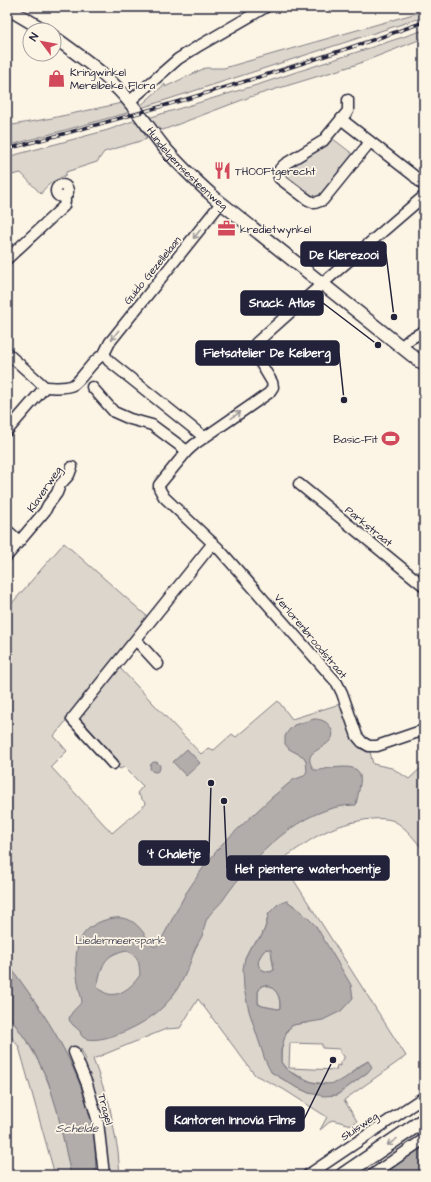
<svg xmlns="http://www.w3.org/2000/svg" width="431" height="1182" font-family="'Architects Daughter',sans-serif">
  <rect width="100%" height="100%" fill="#fcf5e5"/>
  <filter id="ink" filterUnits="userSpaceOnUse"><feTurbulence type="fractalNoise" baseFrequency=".025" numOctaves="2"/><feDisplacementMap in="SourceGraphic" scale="8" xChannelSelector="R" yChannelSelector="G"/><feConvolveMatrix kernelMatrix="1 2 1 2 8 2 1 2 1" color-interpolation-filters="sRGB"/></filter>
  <g filter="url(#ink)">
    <g fill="#dcd6cc" stroke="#7f7c84" fill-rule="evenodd">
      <path d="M424 11V17L141 108 140 106 165 84V87L205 68H224Z"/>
      <path d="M424 30V38L355 65 250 97 163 130 156 128 148 118 260 84Z"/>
      <path d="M122 103 128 110 127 113 7 146V126L52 118Z"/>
      <path d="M133 121 138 123 147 139 104 152 97 162 66 172V175C56 180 46 184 41 194L21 173 7 176V157L108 130Z"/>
      <path d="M332 138 354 155 320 198 312 199 286 179 284 170Z"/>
      <path d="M64 543 149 618 54 736 67 751 51 767 112 833 146 804 137 793 143 786 124 767 120 769 77 719 118 666 201 754 208 748 214 750 232 734 236 737 278 701 292 719 343 703C347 718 348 741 363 750L364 747 369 748 373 764 392 768 409 779 424 765V851C415 840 407 828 394 821 378 814 340 824 325 832 310 839 295 851 281 860L406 1056 344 1100 357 1121 352 1125 332 1120 320 1130 327 1117 283 1089 255 1075 198 999 180 1028 166 1029 93 1059 109 1103 118 1151 120 1175H96C95 1162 96 1148 94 1135 84 1072 44 1013 7 963V609ZM287 901 302 912 316 926 307 1023C302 1023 296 1023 292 1026 282 1032 281 1051 281 1062L288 1071 312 1082 332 1085 345 1079 359 1066 368 1061V1072L337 1095 309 1093 294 1086 271 1072 245 958 251 946 261 937 265 928 269 913ZM290 1043 322 1044V1048L340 1049V1053L344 1056V1059L340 1062V1066L337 1065 336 1070 289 1068ZM81 1049 86 1060 77 1064 72 1053Z"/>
      <path d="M266 949 271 950 274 970 270 972C254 970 256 959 266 949Z"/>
      <path d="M265 985C277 988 280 996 280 1008L278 1009 262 1006 258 1003V992L261 986Z"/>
      <path d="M7 1013C23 1034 38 1057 48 1082 60 1112 65 1144 71 1175H55L19 1047 7 1031Z"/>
    </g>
    <g fill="#b2adab" stroke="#78757e" fill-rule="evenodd">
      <path d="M314 719C320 719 327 721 330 727 341 742 316 748 311 755 308 760 311 765 314 770 320 771 326 768 332 768 369 763 361 778 356 805 301 805 252 858 223 900 218 907 209 913 206 921 204 926 204 931 202 936 200 940 197 945 195 949 188 970 180 989 165 1005 155 1015 143 1023 130 1029 121 1034 81 1049 80 1031L73 1025 69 1020C70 1011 78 1008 82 1001 75 972 67 934 102 921 111 918 120 916 129 920 137 923 143 932 148 939 150 942 150 944 153 946H157L160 942 186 893 203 868 223 843 271 798 293 780 304 776 307 771 306 761 304 757 289 749 285 744V736L289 730 294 725ZM126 950C139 956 139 962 140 975 130 990 111 1004 97 986 103 965 102 956 126 950Z"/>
      <path d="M187 749 200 763 186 776 173 762Z"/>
      <circle cx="155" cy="767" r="5"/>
      <path d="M287 901 302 912 316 926 351 985 353 998 341 1011 323 1020 293 1025 287 1030 281 1050V1062C283 1065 285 1069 289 1071 305 1082 328 1090 345 1078 353 1073 359 1066 368 1061L372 1067 368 1072 337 1095 324 1096 309 1093 294 1086 271 1072 265 1060 249 1011 244 989 243 969 245 958 251 946 261 937 265 928 269 913 278 904ZM266 949 271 950 274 970 270 972C254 970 256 959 266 949ZM265 985C276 988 281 996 280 1008L278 1009 262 1006 258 1004V992L261 986Z"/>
      <path d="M7 963C46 1014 83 1070 94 1135 96 1148 95 1162 96 1175H71L57 1110 48 1081 33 1050 7 1013Z"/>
      <path d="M424 1142V1175H376Z"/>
    </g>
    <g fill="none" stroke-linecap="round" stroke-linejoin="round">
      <defs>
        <g id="minor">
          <path d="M348 100V111L323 141 285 164C280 168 278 170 279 178L308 200 315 203 323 200 370 142"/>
          <path d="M130 101 178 59 197 47 266 7"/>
          <path d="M341 119 413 175 424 186"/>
          <circle cx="62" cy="191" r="6"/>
          <path d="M424 196 323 283 256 343 254 352 272 382 273 387 269 393 195 444 187 451 159 485V488L164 497 219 549 337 683 342 693 357 736 362 742 369 746H377L424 730"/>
          <path d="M7 259 64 206 65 201 64 197"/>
          <path d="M402 346 410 339 424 331"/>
          <path d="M7 353 45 387"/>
          <path d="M104 354 110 342 221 203"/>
          <path d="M45 387C53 387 65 389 73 385 82 380 91 361 104 354L109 361 204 437"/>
          <path d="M92 387 114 412 130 419 152 425 187 451"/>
          <path d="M7 431 45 387"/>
          <path d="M299 484 424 586"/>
          <path d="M7 530 19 541"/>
          <path d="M7 556 45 511 48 505 57 493 60 485 69 475 72 467"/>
          <path d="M136 640 158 664"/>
          <path d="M113 764 72 719 213 543"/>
          <path d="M74 1052 87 1084 98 1122 104 1175"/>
          <path d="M308 1175 424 1097"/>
          <path d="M372 1175 424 1139"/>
        </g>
        <g id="major">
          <path d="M7 8 44 30"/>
          <path id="s1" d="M54 37C76 53 99 69 118 89 135 106 148 127 163 146 179 165 197 182 215 198L424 365"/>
        </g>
        <path id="highway" d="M343 1175 424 1120"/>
      </defs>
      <use href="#minor" stroke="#22223b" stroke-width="13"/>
      <use href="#major" stroke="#22223b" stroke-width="15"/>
      <use href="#highway" stroke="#22223b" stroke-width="17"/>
      <use href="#minor" stroke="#fcf5e5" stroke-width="10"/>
      <use href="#major" stroke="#fcf5e5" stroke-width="12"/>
      <use href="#highway" stroke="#fcf5e5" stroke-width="14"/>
      <defs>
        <path id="rail" d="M7 149C148 112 287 71 424 22"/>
      </defs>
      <use href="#rail" stroke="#22223b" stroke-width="3.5"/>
      <use href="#rail" stroke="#fcf5e5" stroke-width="2" stroke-dasharray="6" stroke-linecap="butt"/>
    </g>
    <defs><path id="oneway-shaft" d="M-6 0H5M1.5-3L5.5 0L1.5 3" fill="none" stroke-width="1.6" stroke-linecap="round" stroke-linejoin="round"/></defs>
    <g stroke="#9a9698">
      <use href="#oneway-shaft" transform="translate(197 234) rotate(129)"/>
      <use href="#oneway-shaft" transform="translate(115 335) rotate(128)"/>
      <use href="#oneway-shaft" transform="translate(236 415) rotate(-35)"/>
      <use href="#oneway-shaft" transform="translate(392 1142) rotate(146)"/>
    </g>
  </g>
  <defs>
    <symbol id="shop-bare" viewBox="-9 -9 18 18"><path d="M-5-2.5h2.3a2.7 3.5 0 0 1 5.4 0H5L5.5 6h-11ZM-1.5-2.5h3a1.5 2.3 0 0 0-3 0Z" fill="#d1495b" stroke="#fcf5e5" stroke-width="2.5" paint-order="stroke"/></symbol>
    <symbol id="restaurant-bare" viewBox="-9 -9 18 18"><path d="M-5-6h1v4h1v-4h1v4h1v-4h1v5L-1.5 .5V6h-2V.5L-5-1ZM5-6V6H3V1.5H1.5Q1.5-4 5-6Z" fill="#d1495b" stroke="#fcf5e5" stroke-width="2.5" paint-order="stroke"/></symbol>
    <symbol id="office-bare" viewBox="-9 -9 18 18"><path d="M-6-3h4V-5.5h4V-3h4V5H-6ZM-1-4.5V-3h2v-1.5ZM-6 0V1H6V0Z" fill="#d1495b" stroke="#fcf5e5" stroke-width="2.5" paint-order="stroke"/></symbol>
    <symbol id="stadium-bare" viewBox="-9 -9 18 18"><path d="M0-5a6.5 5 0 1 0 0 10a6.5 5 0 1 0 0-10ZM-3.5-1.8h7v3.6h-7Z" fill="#d1495b" stroke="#fcf5e5" stroke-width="2.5" paint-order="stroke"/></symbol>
  </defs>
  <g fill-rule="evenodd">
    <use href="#shop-bare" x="44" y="66" width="25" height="25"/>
    <use href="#restaurant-bare" x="210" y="158" width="25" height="25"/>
    <use href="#office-bare" x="214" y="216" width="25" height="25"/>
    <use href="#stadium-bare" x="378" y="426" width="25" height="25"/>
  </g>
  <g text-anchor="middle" stroke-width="3.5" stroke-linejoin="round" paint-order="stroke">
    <g font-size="11" fill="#22223b" stroke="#fcf5e5" text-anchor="start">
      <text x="70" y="76">Kringwinkel<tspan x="70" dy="13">Merelbeke Flora</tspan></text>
      <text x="235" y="175">THOOFtgerecht</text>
      <text x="240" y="233">kredietwynkel</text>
      <text x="378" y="443" text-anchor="end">Basic-Fit</text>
    </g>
    <g font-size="11" fill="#22223b" stroke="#fcf5e5">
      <text dy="4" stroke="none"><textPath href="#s1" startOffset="188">Hundelgemsesteenweg</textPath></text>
      <text transform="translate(152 270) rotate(-51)" y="4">Guido Gezellelaan</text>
      <text transform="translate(44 489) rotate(-56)" y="4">Klaverweg</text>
      <text transform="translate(369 526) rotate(39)" y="4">Parkstraat</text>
      <text transform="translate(311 636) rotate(50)" y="4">Verlorenbroodstraat</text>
      <text transform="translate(106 1109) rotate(75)" y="4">Tragel</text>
      <text transform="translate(359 1126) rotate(-34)" y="4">Sluisweg</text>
    </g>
    <g font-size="11" fill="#504f5f" stroke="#fcf5e5">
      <text x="120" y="944">Liedermeerspark</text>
    </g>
    <g font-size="12" font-style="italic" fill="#545362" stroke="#fcf5e5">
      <text x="77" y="1132">Schelde</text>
    </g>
  </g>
  <path fill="none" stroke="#22223b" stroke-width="1.5" d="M394 317L386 254M378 345L323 303M344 400L339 353M211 783L209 853M224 801L227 868M333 1060L304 1119"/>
  <g fill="#22223b" stroke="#fcf5e5" stroke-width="1.5">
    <circle cx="394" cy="317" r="4"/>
    <circle cx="378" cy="345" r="4"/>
    <circle cx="344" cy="400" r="4"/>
    <circle cx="211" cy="783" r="4"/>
    <circle cx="224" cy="801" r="4"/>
    <circle cx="333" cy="1060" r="4"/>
  </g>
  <g fill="#22223b" stroke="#22223b" stroke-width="1.5">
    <rect x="301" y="242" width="85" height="24" rx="4"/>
    <rect x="241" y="291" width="82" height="24" rx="4"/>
    <rect x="196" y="341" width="143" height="24" rx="4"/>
    <rect x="139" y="841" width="70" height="24" rx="4"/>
    <rect x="227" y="856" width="162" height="24" rx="4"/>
    <rect x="166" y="1107" width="138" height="24" rx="4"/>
  </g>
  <g font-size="12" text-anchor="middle" font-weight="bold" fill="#fff">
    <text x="344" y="259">De Klerezooi</text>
    <text x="282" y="307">Snack Atlas</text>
    <text x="267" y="357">Fietsatelier De Keiberg</text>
    <text x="174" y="858">'t Chaletje</text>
    <text x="308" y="873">Het pientere waterhoentje</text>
    <text x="235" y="1124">Kantoren Innovia Films</text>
  </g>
  <rect width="431" height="1182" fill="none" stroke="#fcf5e5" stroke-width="24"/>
  <rect x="12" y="12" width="407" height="1158" fill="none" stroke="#22223b" stroke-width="1.5" filter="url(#ink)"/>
  <g transform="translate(42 42) rotate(302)"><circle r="19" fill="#fcf5e5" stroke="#a5a1a1"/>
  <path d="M0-3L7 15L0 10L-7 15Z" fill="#d1495b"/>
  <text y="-6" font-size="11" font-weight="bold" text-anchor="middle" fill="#22223b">N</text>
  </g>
</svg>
